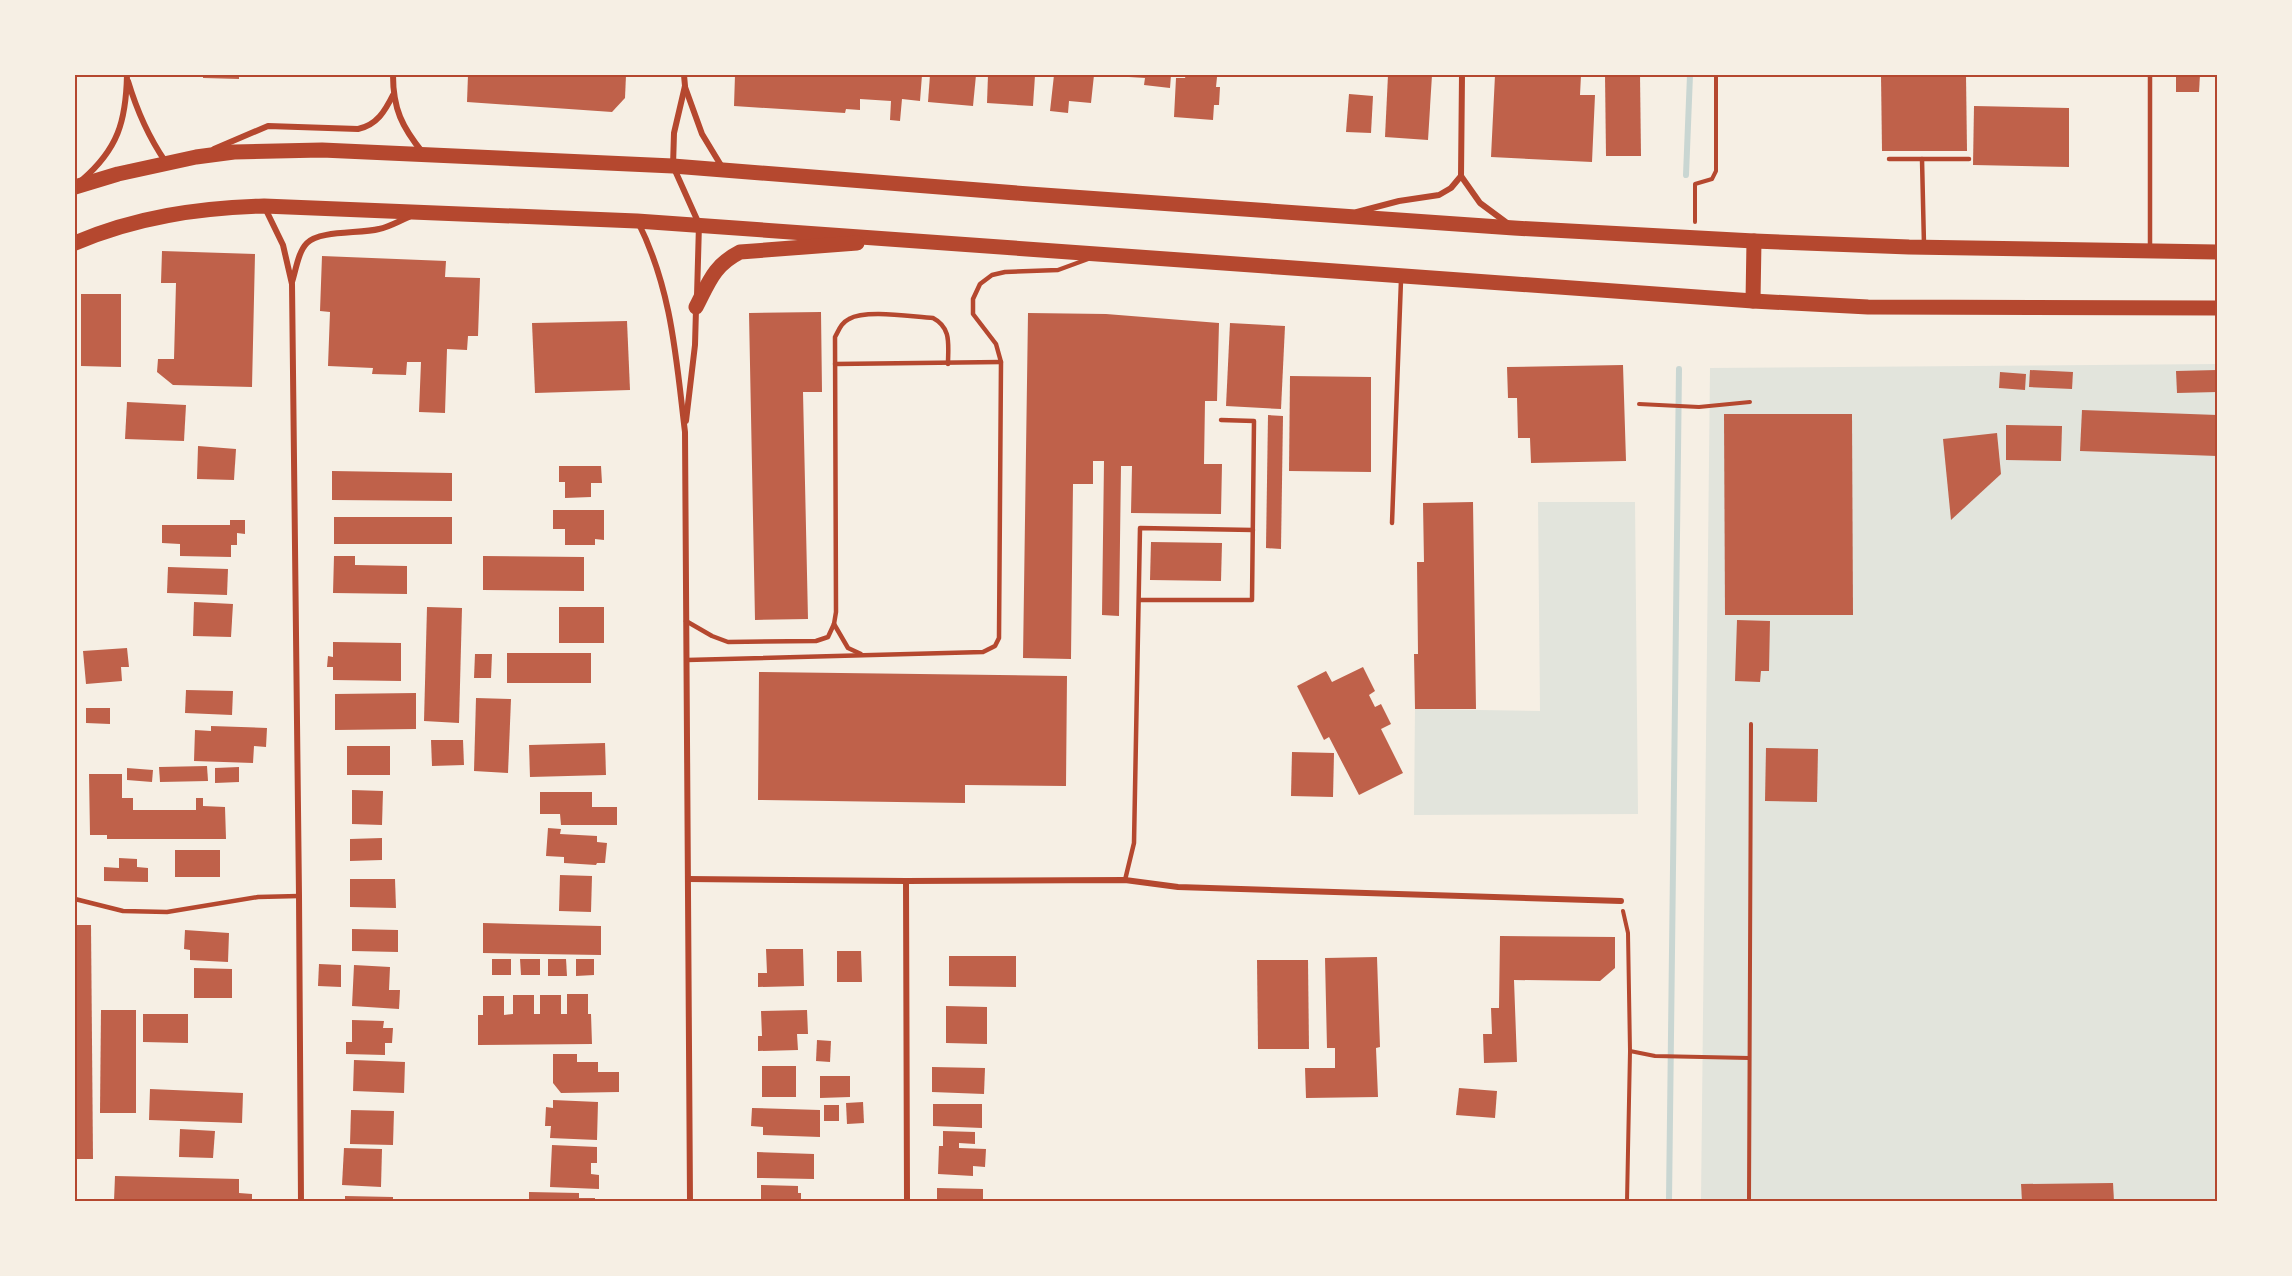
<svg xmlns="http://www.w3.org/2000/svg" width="2292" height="1276" font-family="'Exo 2',sans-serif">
  <rect width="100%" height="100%" fill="#f6efe4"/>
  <g fill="#e2e4dc">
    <path d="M2217 364V1201H1701L1710 368Z"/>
    <path d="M1538 502H1635L1638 814 1414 815 1415 709 1540 711Z"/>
  </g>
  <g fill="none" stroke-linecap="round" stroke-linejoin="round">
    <g stroke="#c9d6d2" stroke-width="6">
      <path d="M1686 175 1690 75"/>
      <path d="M1669 1201 1679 369"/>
    </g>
  </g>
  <g fill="#bf614a">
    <path d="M203 75H239V79L203 78Z"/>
    <path d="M468 75H626L625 98 612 112 467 102Z"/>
    <path d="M735 75H922L920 101 902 99 900 121 890 120 891 101 860 99V110L846 109 845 113 734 106Z"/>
    <path d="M930 75H976L973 106 928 102Z"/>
    <path d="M988 75H1035L1033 106 987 103Z"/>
    <path d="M1054 75H1094L1091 103 1069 101 1068 113 1050 111Z"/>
    <path d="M1129 75H1171L1170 88 1144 85 1145 78 1129 77Z"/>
    <path d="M1186 75 1217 77 1216 87H1220L1219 105H1214L1213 120 1174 117 1176 78H1185Z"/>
    <path d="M1388 75H1432L1428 140 1385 137Z"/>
    <path d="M1495 75H1581L1580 95H1595L1592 162 1491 157Z"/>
    <path d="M1605 75H1640L1641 156H1606Z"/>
    <path d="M1881 75H1966L1967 151H1882Z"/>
    <path d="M2176 75H2200L2199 92H2176Z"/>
    <path d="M1349 94 1373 96 1371 133 1346 132Z"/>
    <path d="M1974 106 2069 108V167L1973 165Z"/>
    <path d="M162 251 255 254 252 387 173 385 157 372 158 359H174L176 283H161Z"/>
    <path d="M322 256 446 261 445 277 480 278 478 336H468L467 350 447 349 445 413 419 412 421 362H407L406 375 372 374 373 368 328 366 330 312 320 311Z"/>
    <path d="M81 294H121V367L81 366Z"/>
    <path d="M821 312 822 392H803L808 619 755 620 749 313Z"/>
    <path d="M1028 313 1106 314 1219 323 1217 401H1205L1204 464H1222L1221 514 1131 513 1132 466H1121L1119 616 1102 615 1104 461H1093V484H1073L1071 659 1023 658Z"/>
    <path d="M627 321 630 390 535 393 532 323Z"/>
    <path d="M1230 323 1285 326 1281 409 1226 406Z"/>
    <path d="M1623 365 1626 461 1531 463 1530 438H1518L1517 398H1508L1507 367Z"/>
    <path d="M2030 370 2073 372 2072 389 2029 387Z"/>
    <path d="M2217 370V392L2177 393 2176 371Z"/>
    <path d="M2000 372 2026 374 2025 390 1999 388Z"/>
    <path d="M1290 376 1371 377V472L1289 471Z"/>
    <path d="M127 402 186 405 184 441 125 439Z"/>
    <path d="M2082 410 2217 415V456L2080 451Z"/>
    <path d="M1724 414H1852L1853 615H1725Z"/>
    <path d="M1268 415 1283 416 1281 549 1266 548Z"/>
    <path d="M2006 425 2062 426 2061 461 2006 460Z"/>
    <path d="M1997 433 2001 474 1951 520 1943 439Z"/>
    <path d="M198 446 236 449 234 480 197 479Z"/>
    <path d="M559 466H601L602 483H591V497L565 498V482H559Z"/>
    <path d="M332 471 452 473V501L332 500Z"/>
    <path d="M1473 502 1476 709H1415L1414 654H1418L1417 562H1424L1423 503Z"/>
    <path d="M553 510H604V540L595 539V545H565V529H553Z"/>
    <rect x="334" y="517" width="118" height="27"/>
    <path d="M230 520H245V534L237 533V545H231V557L180 556V544L162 543V525H230Z"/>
    <path d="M1151 542 1222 543 1221 581 1150 580Z"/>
    <path d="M334 556H355V565L407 566V594L333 593Z"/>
    <path d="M483 556 584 557V591L483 590Z"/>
    <path d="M168 567 228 569 227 595 167 593Z"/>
    <path d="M194 602 233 604 231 637 193 636Z"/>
    <path d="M427 607 462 608 459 723 424 721Z"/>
    <rect x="559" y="607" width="45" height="36"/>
    <path d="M1737 620 1770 621 1769 671H1761L1760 682 1735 681Z"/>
    <path d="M333 642 401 643V681L333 680V667H327L328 656 333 657Z"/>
    <path d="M127 648 129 667H121L122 681 86 684 83 651Z"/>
    <rect x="507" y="653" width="84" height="30"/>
    <path d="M475 654H492L491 678H474Z"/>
    <path d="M1363 667 1375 691 1369 695 1375 707 1381 704 1391 724 1381 729 1403 773 1359 795 1329 737 1324 740 1297 686 1326 671 1332 682Z"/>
    <path d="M759 672 1067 676 1066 786 965 785V803L758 800Z"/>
    <path d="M186 690 233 691 232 715 185 713Z"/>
    <path d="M416 693V729L335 730V694Z"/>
    <path d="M476 698 511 699 508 773 474 771Z"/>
    <path d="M86 708H110V724L86 723Z"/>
    <path d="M211 726 267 728 266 747 254 746 253 763 194 761 195 730 211 731Z"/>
    <path d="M431 740H463L464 765 432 766Z"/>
    <path d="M605 743 606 775 530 777 529 745Z"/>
    <rect x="347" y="746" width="43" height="29"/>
    <path d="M1766 748 1818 749 1817 802 1765 801Z"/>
    <path d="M1292 752 1334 753 1333 797 1291 796Z"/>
    <path d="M207 766 208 781 160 782 159 767Z"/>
    <path d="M239 767V782L215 783V768Z"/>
    <path d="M127 768 153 770 152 782 127 780Z"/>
    <path d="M89 774H122V798H133V810H196V798H203V806L225 807 226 839H107V835H90Z"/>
    <path d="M352 790 383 791 382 825 352 824Z"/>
    <path d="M540 792H592V807H617V825H561L560 814H540Z"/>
    <path d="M548 828 561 829 560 834 597 836V842L607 843 605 863H597L596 865 564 863V857L546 856Z"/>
    <path d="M382 838V860L350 861V839Z"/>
    <rect x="175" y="850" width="45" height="27"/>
    <path d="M119 858 137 859V867L148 868V882L104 881V867L119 868Z"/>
    <path d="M560 875 592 876 591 912 559 911Z"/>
    <path d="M350 879H395L396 908 350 907Z"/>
    <path d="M483 923 601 926V955L483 953Z"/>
    <path d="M75 925H91L93 1159H75Z"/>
    <path d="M352 929 398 930V952L352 951Z"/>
    <path d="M185 930 229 933 228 962 190 960V950L184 949Z"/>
    <path d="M1500 936 1615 937V968L1600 981 1514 980 1517 1062 1484 1063 1483 1034H1492L1491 1008H1499Z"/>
    <path d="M766 949H803L804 986 758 987V973H767Z"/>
    <path d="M837 951H861L862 982H837Z"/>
    <path d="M949 956H1016V987L949 986Z"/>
    <path d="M1377 957 1380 1047 1376 1048 1378 1097 1306 1098 1305 1068H1335V1048H1327L1325 958Z"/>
    <rect x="492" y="959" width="19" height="16"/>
    <path d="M520 959H540V975H521Z"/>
    <path d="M548 959H566L567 976H548Z"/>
    <path d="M576 959H594V975L576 976Z"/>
    <path d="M1257 960H1308L1309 1049H1258Z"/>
    <path d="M319 964 341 965V987L318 986Z"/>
    <path d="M354 965 390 967 389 990H400L399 1009 352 1006Z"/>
    <path d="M194 968 232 969V998H194Z"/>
    <path d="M567 994H588V1014H591L592 1044 478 1045V1015H483V996H504V1015L513 1014V995H534V1014H540V995H561V1014H567Z"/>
    <path d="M946 1006 987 1007V1044L946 1043Z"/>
    <path d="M101 1010H136V1113H100Z"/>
    <path d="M807 1010 808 1034H797L798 1050 758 1051V1036H762L761 1011Z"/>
    <path d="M143 1014H188V1043L143 1042Z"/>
    <path d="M352 1020 384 1021 383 1028H393L392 1043H385V1055L346 1054V1042H352Z"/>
    <path d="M817 1040 831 1041 830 1062 816 1061Z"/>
    <path d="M553 1054H577V1062H598V1072H619V1092L561 1093 553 1083Z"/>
    <path d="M354 1060 405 1062 404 1093 353 1091Z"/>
    <rect x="762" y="1066" width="34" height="31"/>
    <path d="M932 1067 985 1068 984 1094 932 1092Z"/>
    <path d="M820 1076H850V1097L820 1098Z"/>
    <path d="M1459 1088 1497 1091 1495 1118 1456 1115Z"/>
    <path d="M150 1089 243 1093 242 1123 149 1120Z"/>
    <path d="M553 1100 598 1102 597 1140 550 1138 551 1126H545L546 1107 553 1108Z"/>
    <path d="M863 1102 864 1123 847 1124 846 1103Z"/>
    <path d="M933 1104H982V1128L933 1126Z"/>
    <rect x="824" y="1105" width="15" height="16"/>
    <path d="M752 1108 820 1110V1137L763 1135V1127L751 1126Z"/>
    <path d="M351 1110 394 1111 393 1145 350 1144Z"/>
    <path d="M180 1129 215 1131 213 1158 179 1157Z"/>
    <path d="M943 1131 975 1132V1144L959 1143V1148L986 1149 985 1167 973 1166V1176L938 1174 939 1146H943Z"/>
    <path d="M552 1145 597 1147V1163H591V1174L599 1175V1189L550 1187Z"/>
    <path d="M344 1148 382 1149 381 1187 342 1185Z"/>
    <path d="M757 1152 814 1154V1179L757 1178Z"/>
    <path d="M115 1176 239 1179V1193L252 1194V1201H114Z"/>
    <path d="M2113 1183 2114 1201H2022L2021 1184Z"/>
    <path d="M761 1185 798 1186V1193H801V1201H761Z"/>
    <path d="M937 1188 983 1189V1201H937Z"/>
    <path d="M529 1192 579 1193V1198H595V1201H529Z"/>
    <path d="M345 1196 393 1197V1201H345Z"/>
  </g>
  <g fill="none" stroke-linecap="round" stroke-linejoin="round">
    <g stroke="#b5482f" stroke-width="4">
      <path d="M1695 222V184L1712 179 1716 171V75"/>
      <path d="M1639 404 1699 407 1750 402"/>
      <path d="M1623 911 1628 933 1630 1051 1627 1201"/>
      <path d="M1630 1051 1655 1056 1749 1058"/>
      <path d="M1749 1201 1751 724"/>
    </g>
    <g stroke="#b5482f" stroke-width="4.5">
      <path d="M2150 75V249"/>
      <path d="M1889 159H1969"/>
      <path d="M1922 159 1924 245"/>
      <path d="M835 364 1001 362"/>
      <path d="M1392 523 1401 280"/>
      <path d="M1140 600H1252L1254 421 1221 420"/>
      <path d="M686 621 712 636 728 642 816 641 828 637 834 624 836 612 835 337C839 330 841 323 849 319 866 309 913 317 933 318 952 328 948 345 948 364"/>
      <path d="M834 624 848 648 861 654"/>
      <path d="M687 660 983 652 995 646 999 638 1001 362 996 344 973 314V299L980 284 992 275 1005 272 1058 270 1088 259"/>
      <path d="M1125 880 1134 843 1140 528 1253 530"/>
      <path d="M75 899 123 911 167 912 258 897 299 896"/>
    </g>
    <g stroke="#b5482f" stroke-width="6">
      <path d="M393 75C393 109 402 127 423 153"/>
      <path d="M684 75 685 86 674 133 673 166 699 224 697 296"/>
      <path d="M1462 75 1461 176 1480 203 1507 223"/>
      <path d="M128 81C137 111 148 136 165 161"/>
      <path d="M685 87 702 134 722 167"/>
      <path d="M214 149 268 126 358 129C377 125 385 111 393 95"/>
      <path d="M82 180C118 149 126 121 127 75"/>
      <path d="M265 208 283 245 292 284 299 896 301 1201"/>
      <path d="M1357 212 1399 201 1439 195 1451 188 1461 176"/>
      <path d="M638 222C672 290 676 358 685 432L690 1201"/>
      <path d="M292 282C296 270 298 252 307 243 320 230 360 234 379 229 389 227 399 221 409 217"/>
      <path d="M686 421 695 345 696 309"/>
      <path d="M688 879 906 881 1125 880 1178 887 1621 901"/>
      <path d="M906 881 907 1201"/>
    </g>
    <g stroke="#b5482f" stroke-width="15">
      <path d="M75 187 118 174 196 157 234 152 322 150 673 166 1029 194 1514 228 1754 241 1909 247 2217 252"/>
      <path d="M75 243C136 217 198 208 264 206L637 221 1753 301 1868 307 2217 308"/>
      <path d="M1753 301 1754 241"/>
      <path d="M696 307C709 282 714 265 740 252L857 243"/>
    </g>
  </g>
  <rect width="2292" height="1276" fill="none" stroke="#f6efe4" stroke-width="153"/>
  <rect x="76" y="76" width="2140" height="1124" fill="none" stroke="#b5482f" stroke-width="2"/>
</svg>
